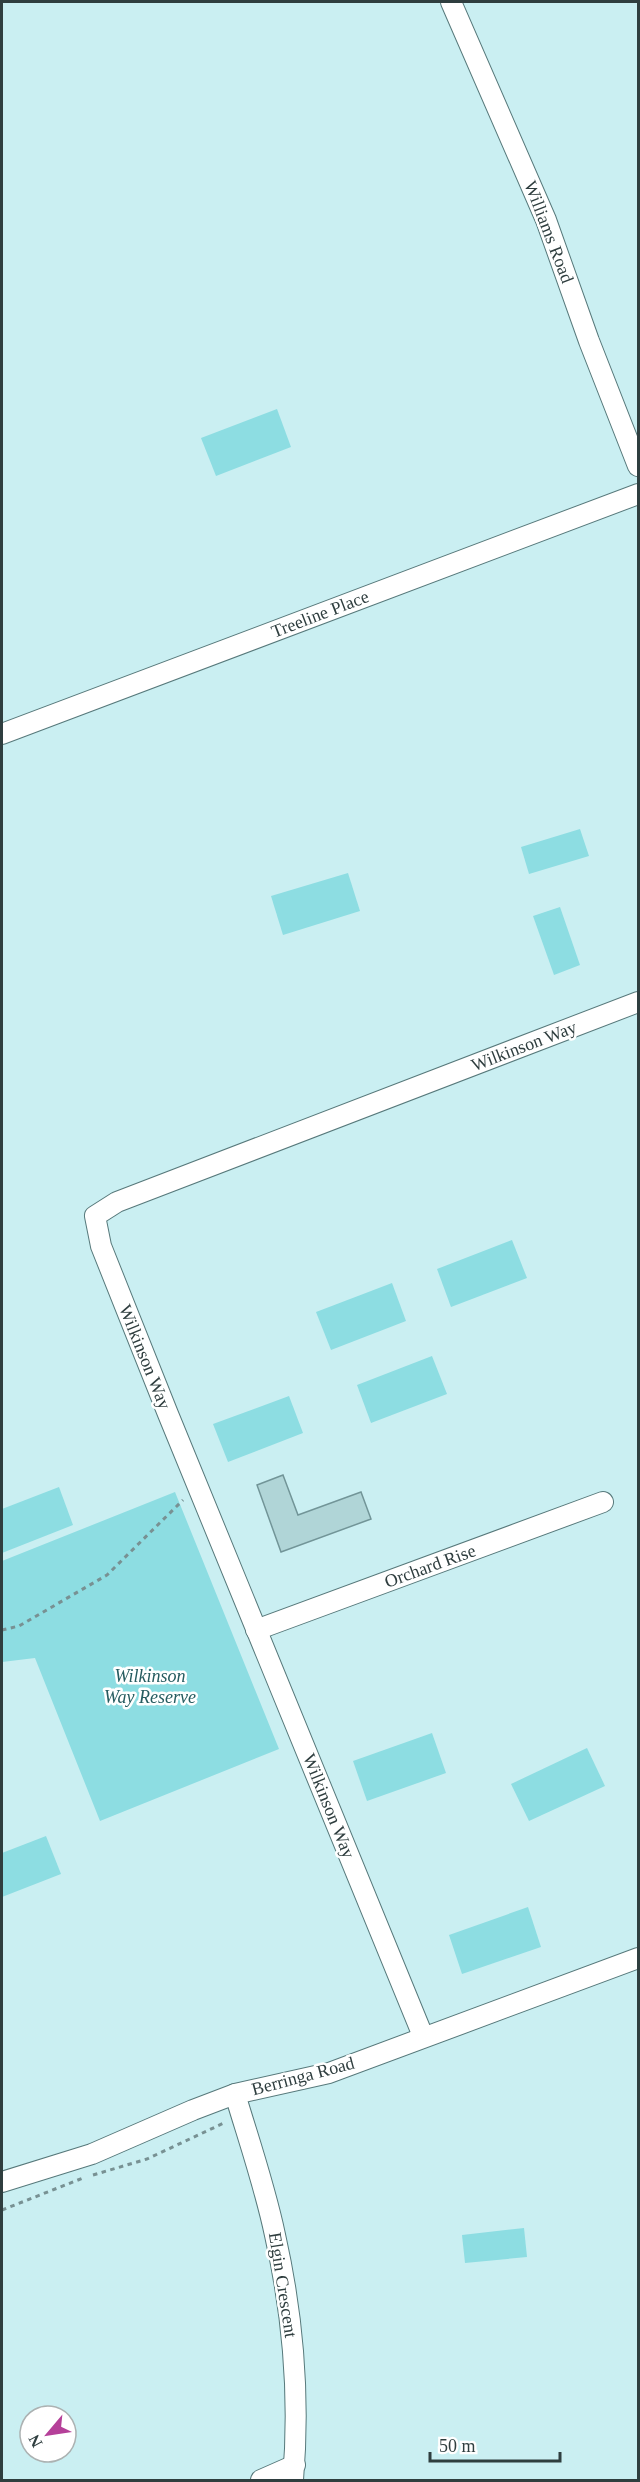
<svg xmlns="http://www.w3.org/2000/svg" width="640" height="2482" font-family="Georgia,serif">
  <rect width="100%" height="100%" fill="#caeff2"/>
  <g fill="#8ddde2">
    <path d="M277 409 291 447 216 476 201 438Z"/>
    <path d="M580 829 589 856 529 874 521 847Z"/>
    <path d="M348 873 360 911 283 935 271 896Z"/>
    <path d="M560 907 580 965 554 975 533 916Z"/>
    <path d="M512 1240 527 1278 451 1307 437 1269Z"/>
    <path d="M392 1283 406 1321 331 1350 316 1312Z"/>
    <path d="M432 1356 447 1394 371 1423 357 1385Z"/>
    <path d="M289 1396 303 1433 228 1462 213 1424Z"/>
    <path d="M59 1487 73 1525 2 1553V1509Z"/>
    <path d="M175 1492 279 1749 100 1821 35 1658 2 1662V1561Z"/>
    <path d="M432 1733 446 1773 367 1801 353 1761Z"/>
    <path d="M587 1748 605 1786 529 1821 511 1784Z"/>
    <path d="M46 1836 61 1874 2 1897V1853Z"/>
    <path d="M528 1907 541 1947 462 1974 449 1935Z"/>
    <path d="M524 2228 527 2257 465 2263 462 2235Z"/>
  </g>
  <path fill="#b0d5d7" stroke="#729598" stroke-width="1.5" d="M283 1475 298 1515 361 1492 371 1519 281 1552 257 1485Z"/>
  <g fill="none" stroke-linecap="round" stroke-linejoin="round">
    <defs>
      <g id="minor">
        <path d="M451 2 546 220 589 341 638 466"/>
        <path d="M2 734 638 494"/>
        <path d="M256 1630 603 1502"/>
        <path d="M423 2036 168 1414 101 1246 95 1216 117 1202 638 1002"/>
        <path d="M235 2094C249 2141 265 2187 275 2235 293 2315 300 2398 293 2480"/>
        <path d="M2 2182 92 2154 193 2110 235 2094 329 2073 638 1958"/>
        <path d="M261 2480 295 2465"/>
      </g>
    </defs>
    <use href="#minor" stroke="#57797b" stroke-width="22"/>
    <g stroke="#789193" stroke-width="3" stroke-dasharray="4.5 4.5" stroke-linecap="butt">
      <path d="M2 1630 19 1626 107 1575 183 1500"/>
      <path d="M93 2175 147 2159 226 2122"/>
      <path d="M2 2210 83 2178"/>
    </g>
    <use href="#minor" stroke="#fff" stroke-width="20"/>
  </g>
  <g text-anchor="middle" stroke-width="5" stroke-linejoin="round" paint-order="stroke">
    <g font-size="18" fill="#2f3e3f" stroke="#fff">
      <text transform="translate(549 232) rotate(69)" y="6">Williams Road</text>
      <text transform="translate(320 614) rotate(-21)" y="6">Treeline Place</text>
      <text transform="translate(524 1046) rotate(-21)" y="6">Wilkinson Way</text>
      <text transform="translate(145 1357) rotate(68)" y="6">Wilkinson Way</text>
      <text transform="translate(430 1566) rotate(-20)" y="6">Orchard Rise</text>
      <text transform="translate(329 1806) rotate(68)" y="6">Wilkinson Way</text>
      <text transform="translate(303 2076) rotate(-15)" y="6">Berringa Road</text>
      <text transform="translate(283 2285) rotate(81)" y="6">Elgin Crescent</text>
    </g>
    <g font-size="18" font-style="italic" fill="#265c60" stroke="#fff">
      <text x="150" y="1682">Wilkinson<tspan x="150" dy="21">Way Reserve</tspan></text>
    </g>
  </g>
  <rect width="640" height="2482" fill="none" stroke="#2f3e3f" stroke-width="6"/>
  <g transform="translate(48 2434) rotate(241)"><circle r="28" fill="#ffffff" stroke="#acb2b2" stroke-width="1.5"/>
  <path d="M0-4.5L10 22L0 15L-10 22Z" fill="#b54099"/>
  <text y="-9" font-size="16" font-weight="bold" text-anchor="middle" fill="#2f3e3f">N</text>
  </g>
  <path d="M430 2452v9h130v-9" fill="none" stroke="#2f3e3f" stroke-width="3"/>
  <text x="439" y="2452" font-size="18" fill="#2f3e3f" stroke="#ffffff" stroke-width="4.5" paint-order="stroke">50 m</text>
</svg>
